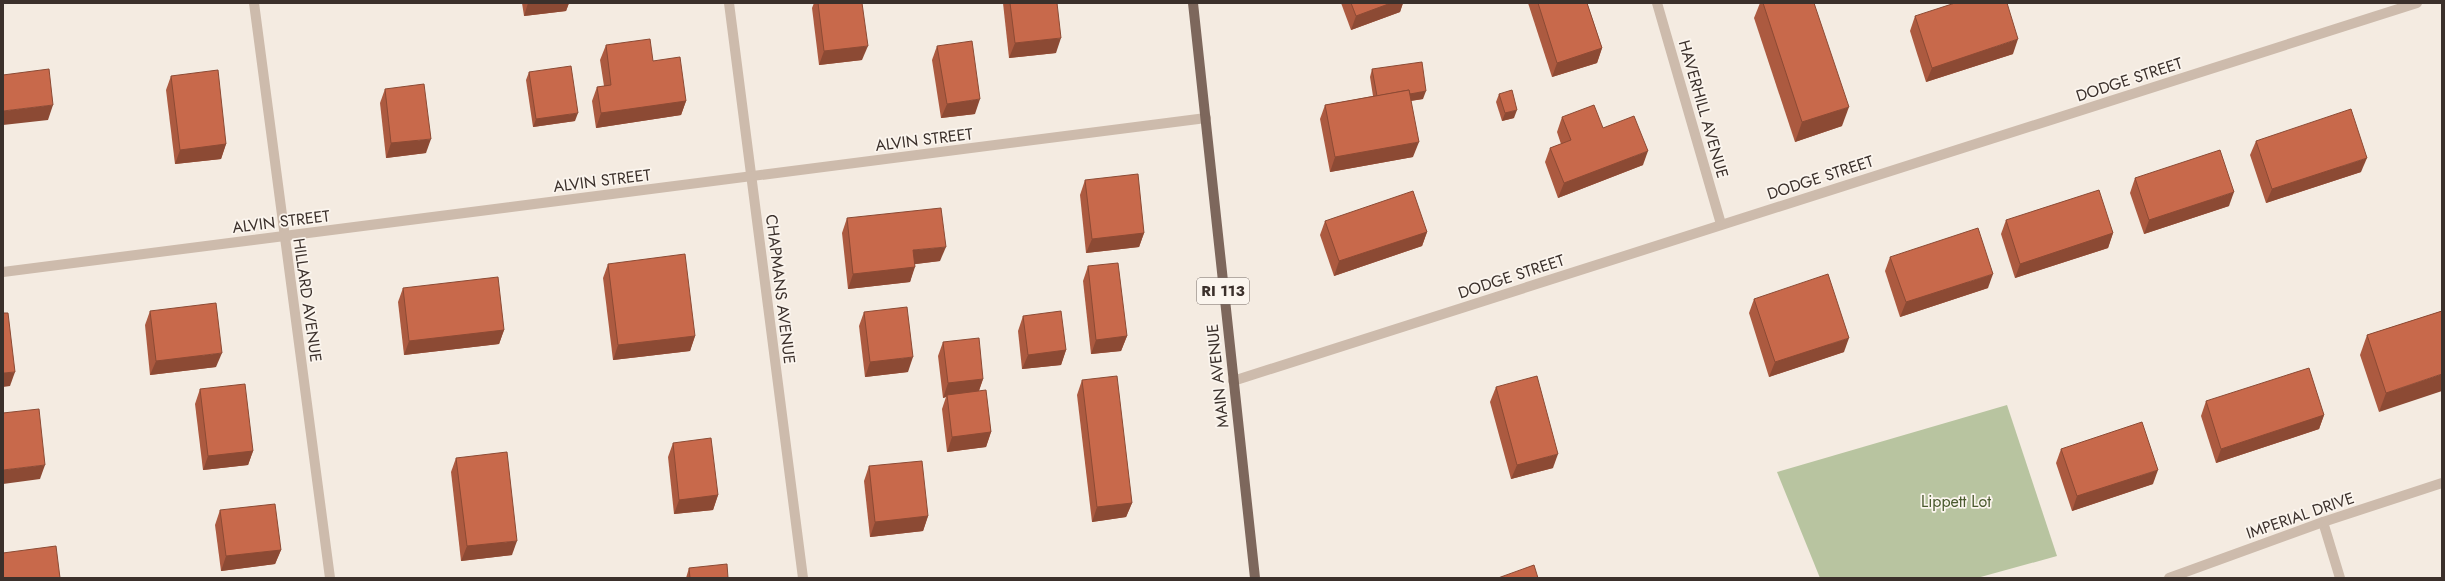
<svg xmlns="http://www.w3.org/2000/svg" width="2445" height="581" font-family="Jost,sans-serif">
  <rect width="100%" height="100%" fill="#f4ebe1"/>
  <path fill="#b8c4a0" d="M2007 405 2057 556 1977 578H1820L1777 472Z"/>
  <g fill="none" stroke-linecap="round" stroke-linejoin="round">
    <g stroke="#cdbbac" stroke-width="10">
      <path d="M254 3 330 578"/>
      <path d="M729 3 803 578"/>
      <path d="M1657 3 1721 224"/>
      <path d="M3 272 1206 118"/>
      <path d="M1233 381 2417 3"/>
      <path d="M2323 522 2340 578"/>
      <path d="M2169 578 2323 522 2442 483"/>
    </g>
    <path stroke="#7d675c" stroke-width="10" d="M1193 3 1255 578"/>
  </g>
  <g fill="#ac5a40">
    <path d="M522 3H569L566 11 524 16Z"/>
    <path d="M814 3H862V60L819 65 812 8Z"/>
    <path d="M1003 3H1057L1056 53 1009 58Z"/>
    <path d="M1341 3H1403L1400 12 1351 30Z"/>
    <path d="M1528 3H1587L1602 48 1597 63 1552 77Z"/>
    <path d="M1760 3H1814L1842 126 1795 142 1754 18Z"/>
    <path d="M1915 16 2013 54 1926 82 1910 31Z"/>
    <path d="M606 45 686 101 681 115 596 128 592 101 597 87 604 86 600 60Z"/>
    <path d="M937 46 975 114 941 118 932 60Z"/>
    <path d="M1372 69 1423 99 1411 101 1413 157 1330 172 1320 119 1325 105 1373 96 1370 77Z"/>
    <path d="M529 72 575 121 533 127 526 80Z"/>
    <path d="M171 76 226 144 221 159 175 164 166 90Z"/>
    <path d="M385 89 426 153 386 158 380 103Z"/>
    <path d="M1499 94 1514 118 1502 121 1496 102Z"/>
    <path d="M1562 117 1603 128 1643 165 1558 198 1545 162 1550 148 1561 144 1557 132Z"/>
    <path d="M2256 141 2361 172 2266 203 2250 155Z"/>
    <path d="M2135 178 2229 206 2144 234 2130 193Z"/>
    <path d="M1085 180 1144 233 1139 247 1086 253 1080 195Z"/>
    <path d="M847 218 940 261 915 264 910 282 848 289 842 233Z"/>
    <path d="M2006 220 2113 233 2108 248 2015 278 2001 234Z"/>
    <path d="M1325 221 1427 232 1422 246 1334 276 1320 235Z"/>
    <path d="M1890 257 1988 288 1900 317 1885 271Z"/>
    <path d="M608 264 695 336 690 351 613 360 603 278Z"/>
    <path d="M1088 266 1127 336 1121 351 1091 354 1083 281Z"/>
    <path d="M403 288 504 330 499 344 404 355 398 302Z"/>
    <path d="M1754 299 1844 352 1769 377 1749 313Z"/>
    <path d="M150 311 216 367 150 375 145 325Z"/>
    <path d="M2442 311 2379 412 2360 355 2367 335Z"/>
    <path d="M864 312 908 372 865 377 859 326Z"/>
    <path d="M1023 316 1066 350 1061 365 1022 369 1018 331Z"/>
    <path d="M943 342 983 379 979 391 991 432 986 447 947 452 942 409 946 397 943 398 938 356Z"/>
    <path d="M1082 380 1132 503 1126 517 1092 522 1077 395Z"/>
    <path d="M1496 387 1553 468 1511 479 1490 402Z"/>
    <path d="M200 389 253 451 248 465 203 470 195 404Z"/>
    <path d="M2206 401 2324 415 2319 429 2216 463 2201 416Z"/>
    <path d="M673 443 718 495 713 510 674 514 668 457Z"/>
    <path d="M2061 449 2153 484 2072 511 2056 463Z"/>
    <path d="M456 458 512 555 461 561 451 472Z"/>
    <path d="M869 466 928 516 923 531 870 537 864 481Z"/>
    <path d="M220 510 281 550 275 564 221 571 215 525Z"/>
    <path d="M689 568 728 578H686Z"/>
  </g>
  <g fill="#8c4a34">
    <path d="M528 3H569L566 11 524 16Z"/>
    <path d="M1391 3H1403L1400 12 1351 30 1356 16Z"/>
    <path d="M1061 38 1056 53 1009 58 1015 43Z"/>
    <path d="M2018 39 2013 54 1926 82 1932 68Z"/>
    <path d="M868 46 862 60 819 65 824 51Z"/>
    <path d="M1602 48 1597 63 1552 77 1557 63Z"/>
    <path d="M1426 91 1423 99 1374 106 1377 98Z"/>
    <path d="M980 99 975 114 941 118 947 104Z"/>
    <path d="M686 101 681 115 596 128 601 113Z"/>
    <path d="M53 105 48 120 3 125V111Z"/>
    <path d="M1849 107 1842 126 1795 142 1802 122Z"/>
    <path d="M1517 110 1514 118 1502 121 1505 113Z"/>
    <path d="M578 113 575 121 533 127 536 119Z"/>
    <path d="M431 139 426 153 386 158 391 143Z"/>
    <path d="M1419 142 1413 157 1330 172 1335 157Z"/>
    <path d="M226 144 221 159 175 164 180 150Z"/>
    <path d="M1648 151 1643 165 1558 198 1564 183Z"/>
    <path d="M2367 158 2361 172 2266 203 2272 189Z"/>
    <path d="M2234 192 2229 206 2144 234 2149 220Z"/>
    <path d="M1427 232 1422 246 1334 276 1339 261Z"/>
    <path d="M1144 233 1139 247 1086 253 1092 239Z"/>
    <path d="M2113 233 2108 248 2015 278 2020 264Z"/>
    <path d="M946 247 940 261 908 265 913 250Z"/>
    <path d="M915 267 910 282 848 289 853 274Z"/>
    <path d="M1993 274 1988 288 1900 317 1906 302Z"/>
    <path d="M504 330 499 344 404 355 409 341Z"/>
    <path d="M695 336 690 351 613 360 618 345Z"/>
    <path d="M1127 336 1121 351 1091 354 1096 340Z"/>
    <path d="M1849 338 1844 352 1769 377 1775 362Z"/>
    <path d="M1066 350 1061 365 1022 369 1028 355Z"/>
    <path d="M222 353 216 367 150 375 156 361Z"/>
    <path d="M913 357 908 372 865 377 870 362Z"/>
    <path d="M15 372 10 386 3 387V373Z"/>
    <path d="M2442 374V391L2379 412 2386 393Z"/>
    <path d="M983 379 978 393 947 395 946 397 943 398 948 383Z"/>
    <path d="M2324 415 2319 429 2216 463 2221 449Z"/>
    <path d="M991 432 986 447 947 452 952 437Z"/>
    <path d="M253 451 248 465 203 470 208 456Z"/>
    <path d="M1558 454 1553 468 1511 479 1517 465Z"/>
    <path d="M45 465 40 479 3 484V470Z"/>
    <path d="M2158 470 2153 484 2072 511 2077 496Z"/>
    <path d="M718 495 713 510 674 514 679 500Z"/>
    <path d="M1132 503 1126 517 1092 522 1097 507Z"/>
    <path d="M928 516 923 531 870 537 875 522Z"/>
    <path d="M517 541 512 555 461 561 467 546Z"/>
    <path d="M281 550 275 564 221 571 226 556Z"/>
  </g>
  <g fill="#c8694b" stroke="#8c4a34">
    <path d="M818 3H862L868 46 824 51Z"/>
    <path d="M1010 3H1057L1061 38 1015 43Z"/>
    <path d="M1351 3H1391L1356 16Z"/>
    <path d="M1538 3H1587L1602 48 1557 63Z"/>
    <path d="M1763 3H1814L1849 107 1802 122Z"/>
    <path d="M1955 3H2007L2018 39 1932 68 1915 16Z"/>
    <path d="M650 39 653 61 680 57 686 101 601 113 597 87 611 85 606 45Z"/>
    <path d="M972 41 980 99 947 104 937 46Z"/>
    <path d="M1422 62 1426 91 1410 94 1409 90 1377 96 1372 69Z"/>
    <path d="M571 66 578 113 536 119 529 72Z"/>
    <path d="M49 69 53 105 3 111V75Z"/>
    <path d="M218 70 226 144 180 150 171 76Z"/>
    <path d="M424 84 431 139 391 143 385 89Z"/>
    <path d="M1409 90 1419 142 1335 157 1325 105Z"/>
    <path d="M1512 90 1517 110 1505 113 1499 94Z"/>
    <path d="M1594 105 1603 128 1634 116 1648 151 1564 183 1550 148 1571 140 1562 117Z"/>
    <path d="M2351 109 2367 158 2272 189 2256 141Z"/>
    <path d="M2220 150 2234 192 2149 220 2135 178Z"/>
    <path d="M1138 174 1144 233 1092 239 1085 180Z"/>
    <path d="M2099 190 2113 233 2020 264 2006 220Z"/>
    <path d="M1413 191 1427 232 1339 261 1325 221Z"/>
    <path d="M941 208 946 247 913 250 915 267 853 274 847 218Z"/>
    <path d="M1978 228 1993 274 1906 302 1890 257Z"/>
    <path d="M685 254 695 336 618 345 608 264Z"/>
    <path d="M1118 263 1127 336 1096 340 1088 266Z"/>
    <path d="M1828 274 1849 338 1775 362 1754 299Z"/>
    <path d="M498 277 504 330 409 341 403 288Z"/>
    <path d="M216 303 222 353 156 361 150 311Z"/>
    <path d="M907 307 913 357 870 362 864 312Z"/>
    <path d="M1061 311 1066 350 1028 355 1023 316Z"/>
    <path d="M2442 311V374L2386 393 2367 335Z"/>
    <path d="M3 313H8L15 372 3 373Z"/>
    <path d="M979 338 983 379 948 383 943 342Z"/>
    <path d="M2309 368 2324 415 2221 449 2206 401Z"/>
    <path d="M1117 376 1132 503 1097 507 1082 380Z"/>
    <path d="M1537 376 1558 454 1517 465 1496 387Z"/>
    <path d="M245 384 253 451 208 456 200 389Z"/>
    <path d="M986 390 991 432 952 437 947 395Z"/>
    <path d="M39 409 45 465 3 470V413Z"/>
    <path d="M2142 422 2158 470 2077 496 2061 449Z"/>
    <path d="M711 438 718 495 679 500 673 443Z"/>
    <path d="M507 452 517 541 467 546 456 458Z"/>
    <path d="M922 461 928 516 875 522 869 466Z"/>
    <path d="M275 504 281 550 226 556 220 510Z"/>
    <path d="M56 546 60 578H3V553Z"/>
    <path d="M727 564 728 578H690L689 568Z"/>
    <path d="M1534 565 1538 578H1498Z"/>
  </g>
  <g text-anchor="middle" stroke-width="3.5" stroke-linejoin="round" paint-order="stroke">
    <rect fill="#fbf5ee" stroke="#756b66" stroke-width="1" x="1197" y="278" width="52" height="26" rx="3"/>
    <g font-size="15" font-weight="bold" fill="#3b302b">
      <text x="1223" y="296">RI 113</text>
    </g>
    <g font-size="16" fill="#3b302b" stroke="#fbf5ee">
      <text transform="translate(2129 79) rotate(-18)" y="6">DODGE STREET</text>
      <text transform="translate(1704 109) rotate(74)" y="6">HAVERHILL AVENUE</text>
      <text transform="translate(924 139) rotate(-7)" y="6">ALVIN STREET</text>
      <text transform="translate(1820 177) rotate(-18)" y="6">DODGE STREET</text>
      <text transform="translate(602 180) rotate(-7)" y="6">ALVIN STREET</text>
      <text transform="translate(281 221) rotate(-7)" y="6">ALVIN STREET</text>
      <text transform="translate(1511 276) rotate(-18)" y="6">DODGE STREET</text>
      <text transform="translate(781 289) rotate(83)" y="6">CHAPMANS AVENUE</text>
      <text transform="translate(308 300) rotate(82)" y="6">HILLARD AVENUE</text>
      <text transform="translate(1217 376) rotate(-96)" y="6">MAIN AVENUE</text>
      <text transform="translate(2300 515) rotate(-19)" y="6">IMPERIAL DRIVE</text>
    </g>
    <g font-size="16" fill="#4a5a2e" stroke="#fbf5ee">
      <text x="1956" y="507">Lippett Lot</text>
    </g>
  </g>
  <rect width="2445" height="581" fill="none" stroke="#3b302b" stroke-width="8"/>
</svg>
